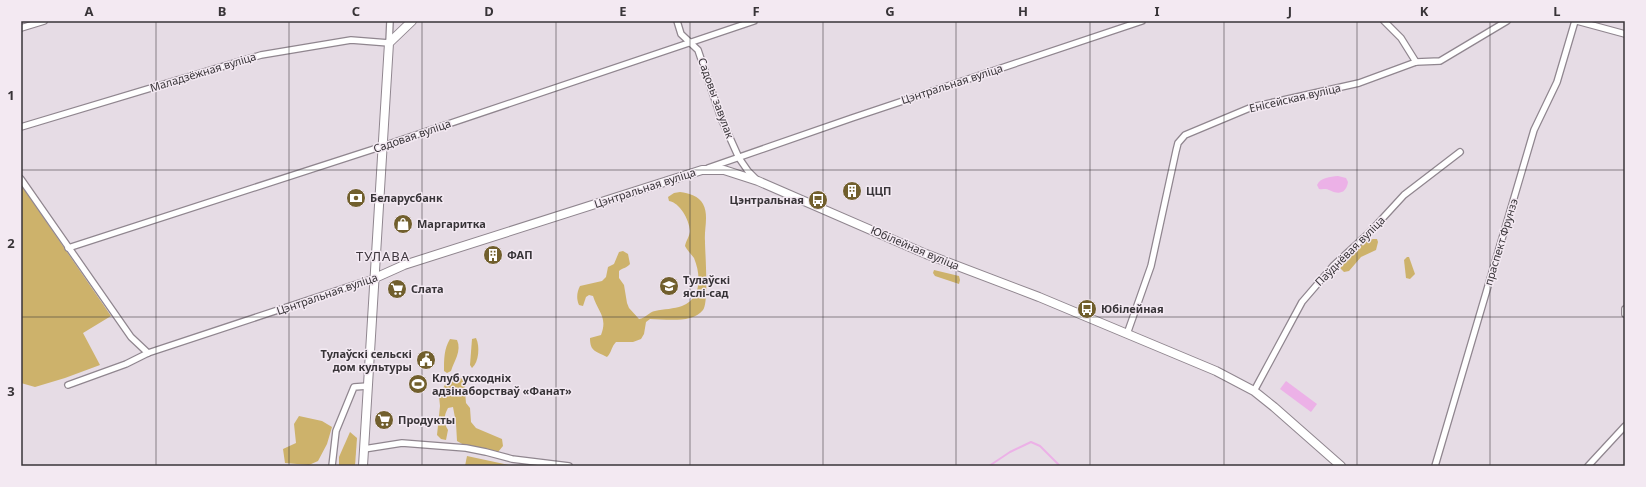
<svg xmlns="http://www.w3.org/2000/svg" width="1646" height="487" font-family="'Noto Sans',sans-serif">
  <rect width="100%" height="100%" fill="#e6dce5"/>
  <g fill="#cdb26b">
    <path d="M21 185 111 316 83 333 100 365 65 378 35 387 21 383Z"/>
    <path d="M680 192C689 193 699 196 703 204 709 215 704 229 705 241 705 252 709 303 703 310 692 324 665 319 650 319L646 322 644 334 641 339 633 342H616C611 347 612 352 607 357 596 351 590 352 590 338L601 335C608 317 598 312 593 296L589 295 586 297 583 306 579 305C576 298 577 292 580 286L602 281 606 277 608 267 614 264 619 252 623 251 628 254 630 264C627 268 622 268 619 271V278L624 285 627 303 629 308 639 319C646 318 649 312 655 311 664 309 674 309 682 306 702 298 701 275 694 258 691 254 687 250 685 246 686 241 690 235 690 231 689 219 680 203 669 201L668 197 674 193Z"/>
    <path d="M1373 239H1377L1378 242 1376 250 1361 257 1349 271 1344 272 1340 268 1341 261 1361 243Z"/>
    <path d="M1407 257H1409L1415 274 1410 279 1406 278 1404 260Z"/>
    <path d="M934 270 959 276 960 280 959 284 935 276 933 273Z"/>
    <path d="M476 338C480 346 479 362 472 368L470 365 472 339Z"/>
    <path d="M450 339 457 340C462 351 454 361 451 371L447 373 444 371C444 359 444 349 450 339Z"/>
    <path d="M459 377 464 380 466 403 470 408 471 422 476 428 502 439 503 446 498 452 464 445 457 441 456 423 453 407 448 408C444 415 443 422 448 430L446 440 441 439 437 435 440 406 439 396 448 379Z"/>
    <path d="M299 416 322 421 332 427 327 444 318 461 309 465 285 463 283 449 296 443 294 424Z"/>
    <path d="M350 432 357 438 355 466H339V457Z"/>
    <path d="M467 456 514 466H465Z"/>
  </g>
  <g fill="#ecb1e7">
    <path d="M1338 176 1346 178 1348 182C1346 195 1337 194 1329 190 1326 188 1323 190 1319 189L1317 185C1321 177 1330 177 1338 176Z"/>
    <path d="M1286 381 1317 404 1311 412 1280 389Z"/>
  </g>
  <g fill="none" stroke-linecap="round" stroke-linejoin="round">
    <path stroke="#ecb1e7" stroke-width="2" d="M989 466 1010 452 1031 442 1040 446 1060 466"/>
    <defs>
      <g id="street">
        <path d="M677 21 681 34 698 50 721 118 739 158 748 171 756 179"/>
        <path d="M1384 21 1401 38 1416 62"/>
        <path d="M1577 21 1625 34"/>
        <path d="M21 28 44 21"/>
        <path d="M21 127 261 55 351 40 389 43 390 21"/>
        <path d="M708 168 852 118 1142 21"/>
        <path d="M21 179 131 337 148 353"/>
        <path d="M68 248 377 148 754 21"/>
        <path d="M1625 309V314"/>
        <path d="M1127 334 1151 266 1176 151 1178 143 1185 135 1252 107 1359 83 1416 62 1440 61 1507 21"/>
        <path d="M68 385 126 364 148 353 375 278"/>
        <path d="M1254 391 1302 302 1333 266 1370 232 1404 195 1460 152"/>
        <path d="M364 449 402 443 466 448 486 452 512 459 569 466"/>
        <path d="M332 466 336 431 354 387 368 386"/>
        <path d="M1435 466 1534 130 1557 82 1575 21"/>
        <path d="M1588 466 1625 426"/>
      </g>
      <g id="secondary">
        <path d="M375 278 404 265 702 170H724L758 181 926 254 1039 297 1216 371 1254 391 1274 407 1341 466"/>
        <path d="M363 466 389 43 412 21"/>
      </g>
    </defs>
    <use href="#street" stroke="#90868f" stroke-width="8"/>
    <use href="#secondary" stroke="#90868f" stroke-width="10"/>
    <use href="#street" stroke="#fff" stroke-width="5.5"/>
    <use href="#secondary" stroke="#fff" stroke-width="8"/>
  </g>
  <path fill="none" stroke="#383438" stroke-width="1" stroke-opacity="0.55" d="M156 21V466M289 21V466M422 21V466M556 21V466M690 21V466M823 21V466M956 21V466M1090 21V466M1224 21V466M1357 21V466M1490 21V466M21 170H1625M21 317H1625"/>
  <defs>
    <symbol id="building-disc" viewBox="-11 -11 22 22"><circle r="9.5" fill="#715f2d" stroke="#f3e9f2"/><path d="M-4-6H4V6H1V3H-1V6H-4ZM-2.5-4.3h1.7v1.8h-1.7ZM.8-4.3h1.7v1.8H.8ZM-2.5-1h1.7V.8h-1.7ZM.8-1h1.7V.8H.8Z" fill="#fff"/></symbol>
    <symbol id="bank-disc" viewBox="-11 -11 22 22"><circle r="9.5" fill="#715f2d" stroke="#f3e9f2"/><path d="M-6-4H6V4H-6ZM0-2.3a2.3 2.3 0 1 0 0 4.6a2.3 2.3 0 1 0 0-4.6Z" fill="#fff"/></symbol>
    <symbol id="bus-disc" viewBox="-11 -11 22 22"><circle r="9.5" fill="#715f2d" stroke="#f3e9f2"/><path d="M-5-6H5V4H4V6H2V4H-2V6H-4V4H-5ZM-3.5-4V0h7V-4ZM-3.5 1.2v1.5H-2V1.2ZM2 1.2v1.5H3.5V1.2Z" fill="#fff"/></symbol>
    <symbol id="shop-disc" viewBox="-11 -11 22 22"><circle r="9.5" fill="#715f2d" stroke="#f3e9f2"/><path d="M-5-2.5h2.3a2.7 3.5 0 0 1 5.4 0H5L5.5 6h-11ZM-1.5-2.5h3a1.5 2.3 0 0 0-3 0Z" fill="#fff"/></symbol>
    <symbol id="school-disc" viewBox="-11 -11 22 22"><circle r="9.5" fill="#715f2d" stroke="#f3e9f2"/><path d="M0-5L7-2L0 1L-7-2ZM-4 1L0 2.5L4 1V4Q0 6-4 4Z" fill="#fff"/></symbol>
    <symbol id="supermarket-disc" viewBox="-11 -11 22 22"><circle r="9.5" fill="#715f2d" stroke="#f3e9f2"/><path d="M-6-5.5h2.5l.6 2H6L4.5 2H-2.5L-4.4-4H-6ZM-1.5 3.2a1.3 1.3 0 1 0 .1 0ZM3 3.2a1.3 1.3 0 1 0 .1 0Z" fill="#fff"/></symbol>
    <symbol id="civic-disc" viewBox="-11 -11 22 22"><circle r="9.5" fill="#715f2d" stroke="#f3e9f2"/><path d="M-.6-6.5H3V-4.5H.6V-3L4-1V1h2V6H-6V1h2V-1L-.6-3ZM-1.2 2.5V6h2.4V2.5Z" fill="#fff"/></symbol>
    <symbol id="stadium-disc" viewBox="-11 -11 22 22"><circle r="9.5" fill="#715f2d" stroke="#f3e9f2"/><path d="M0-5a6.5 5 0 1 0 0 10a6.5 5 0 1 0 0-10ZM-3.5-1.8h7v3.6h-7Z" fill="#fff"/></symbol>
  </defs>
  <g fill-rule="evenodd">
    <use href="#building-disc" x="841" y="180" width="22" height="22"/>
    <use href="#bank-disc" x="345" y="187" width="22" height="22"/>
    <use href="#bus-disc" x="807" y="189" width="22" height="22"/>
    <use href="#shop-disc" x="392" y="213" width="22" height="22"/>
    <use href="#building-disc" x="482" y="244" width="22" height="22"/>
    <use href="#school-disc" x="658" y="275" width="22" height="22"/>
    <use href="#supermarket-disc" x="386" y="278" width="22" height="22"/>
    <use href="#bus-disc" x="1076" y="298" width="22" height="22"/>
    <use href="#civic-disc" x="415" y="349" width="22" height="22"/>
    <use href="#stadium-disc" x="407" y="373" width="22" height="22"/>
    <use href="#supermarket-disc" x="373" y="409" width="22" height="22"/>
  </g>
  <g text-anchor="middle" stroke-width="3" stroke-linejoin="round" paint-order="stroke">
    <g font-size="11" fill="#383438" stroke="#f3e9f2">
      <text transform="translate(203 72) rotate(-17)" y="4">Маладзёжная вуліца</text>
      <text transform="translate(952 84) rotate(-18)" y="4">Цэнтральная вуліца</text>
      <text transform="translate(716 98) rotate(70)" y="4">Садовы завулак</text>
      <text transform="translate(1295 98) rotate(-13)" y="4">Енісейская вуліца</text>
      <text transform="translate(412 136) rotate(-19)" y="4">Садовая вуліца</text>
      <text transform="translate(645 188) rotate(-18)" y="4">Цэнтральная вуліца</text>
      <text transform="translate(1501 242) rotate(-73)" y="4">праспект Фрунзэ</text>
      <text transform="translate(915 248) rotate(23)" y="4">Юбілейная вуліца</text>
      <text transform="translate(1350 251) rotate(-45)" y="4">Паўднёвая вуліца</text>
      <text transform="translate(327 294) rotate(-19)" y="4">Цэнтральная вуліца</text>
    </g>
    <g font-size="11" font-weight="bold" fill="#383438" stroke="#f3e9f2" text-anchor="start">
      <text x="866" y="195">ЦЦП</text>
      <text x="370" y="202">Беларусбанк</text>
      <text x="804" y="204" text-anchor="end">Цэнтральная</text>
      <text x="417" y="228">Маргаритка</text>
      <text x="507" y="259">ФАП</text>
      <text x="683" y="284">Тулаўскі<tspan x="683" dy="13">яслі-сад</tspan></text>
      <text x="411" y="293">Слата</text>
      <text x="1101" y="313">Юбілейная</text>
      <text x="412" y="358" text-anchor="end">Тулаўскі сельскі<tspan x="412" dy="13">дом культуры</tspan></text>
      <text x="432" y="382">Клуб усходніх<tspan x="432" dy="13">адзінаборстваў «Фанат»</tspan></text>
      <text x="398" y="424">Продукты</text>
    </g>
    <g font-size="13" letter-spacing="1" fill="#3d353d" stroke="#f3e9f2">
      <text x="383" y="261">ТУЛАВА</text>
    </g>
  </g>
  <rect width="1646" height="487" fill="none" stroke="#f3e9f2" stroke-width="44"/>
  <rect x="22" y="22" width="1602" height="443" fill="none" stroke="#383438" stroke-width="1.5"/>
  <g font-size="13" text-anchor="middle" font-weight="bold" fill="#383438">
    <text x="89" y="16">A</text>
    <text x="222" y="16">B</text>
    <text x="356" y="16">C</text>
    <text x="489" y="16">D</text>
    <text x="623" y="16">E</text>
    <text x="756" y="16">F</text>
    <text x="890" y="16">G</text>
    <text x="1023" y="16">H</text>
    <text x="1157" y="16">I</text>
    <text x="1290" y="16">J</text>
    <text x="1424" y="16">K</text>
    <text x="1557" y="16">L</text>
    <text x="11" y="100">1</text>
    <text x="11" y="248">2</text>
    <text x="11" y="396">3</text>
  </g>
</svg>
